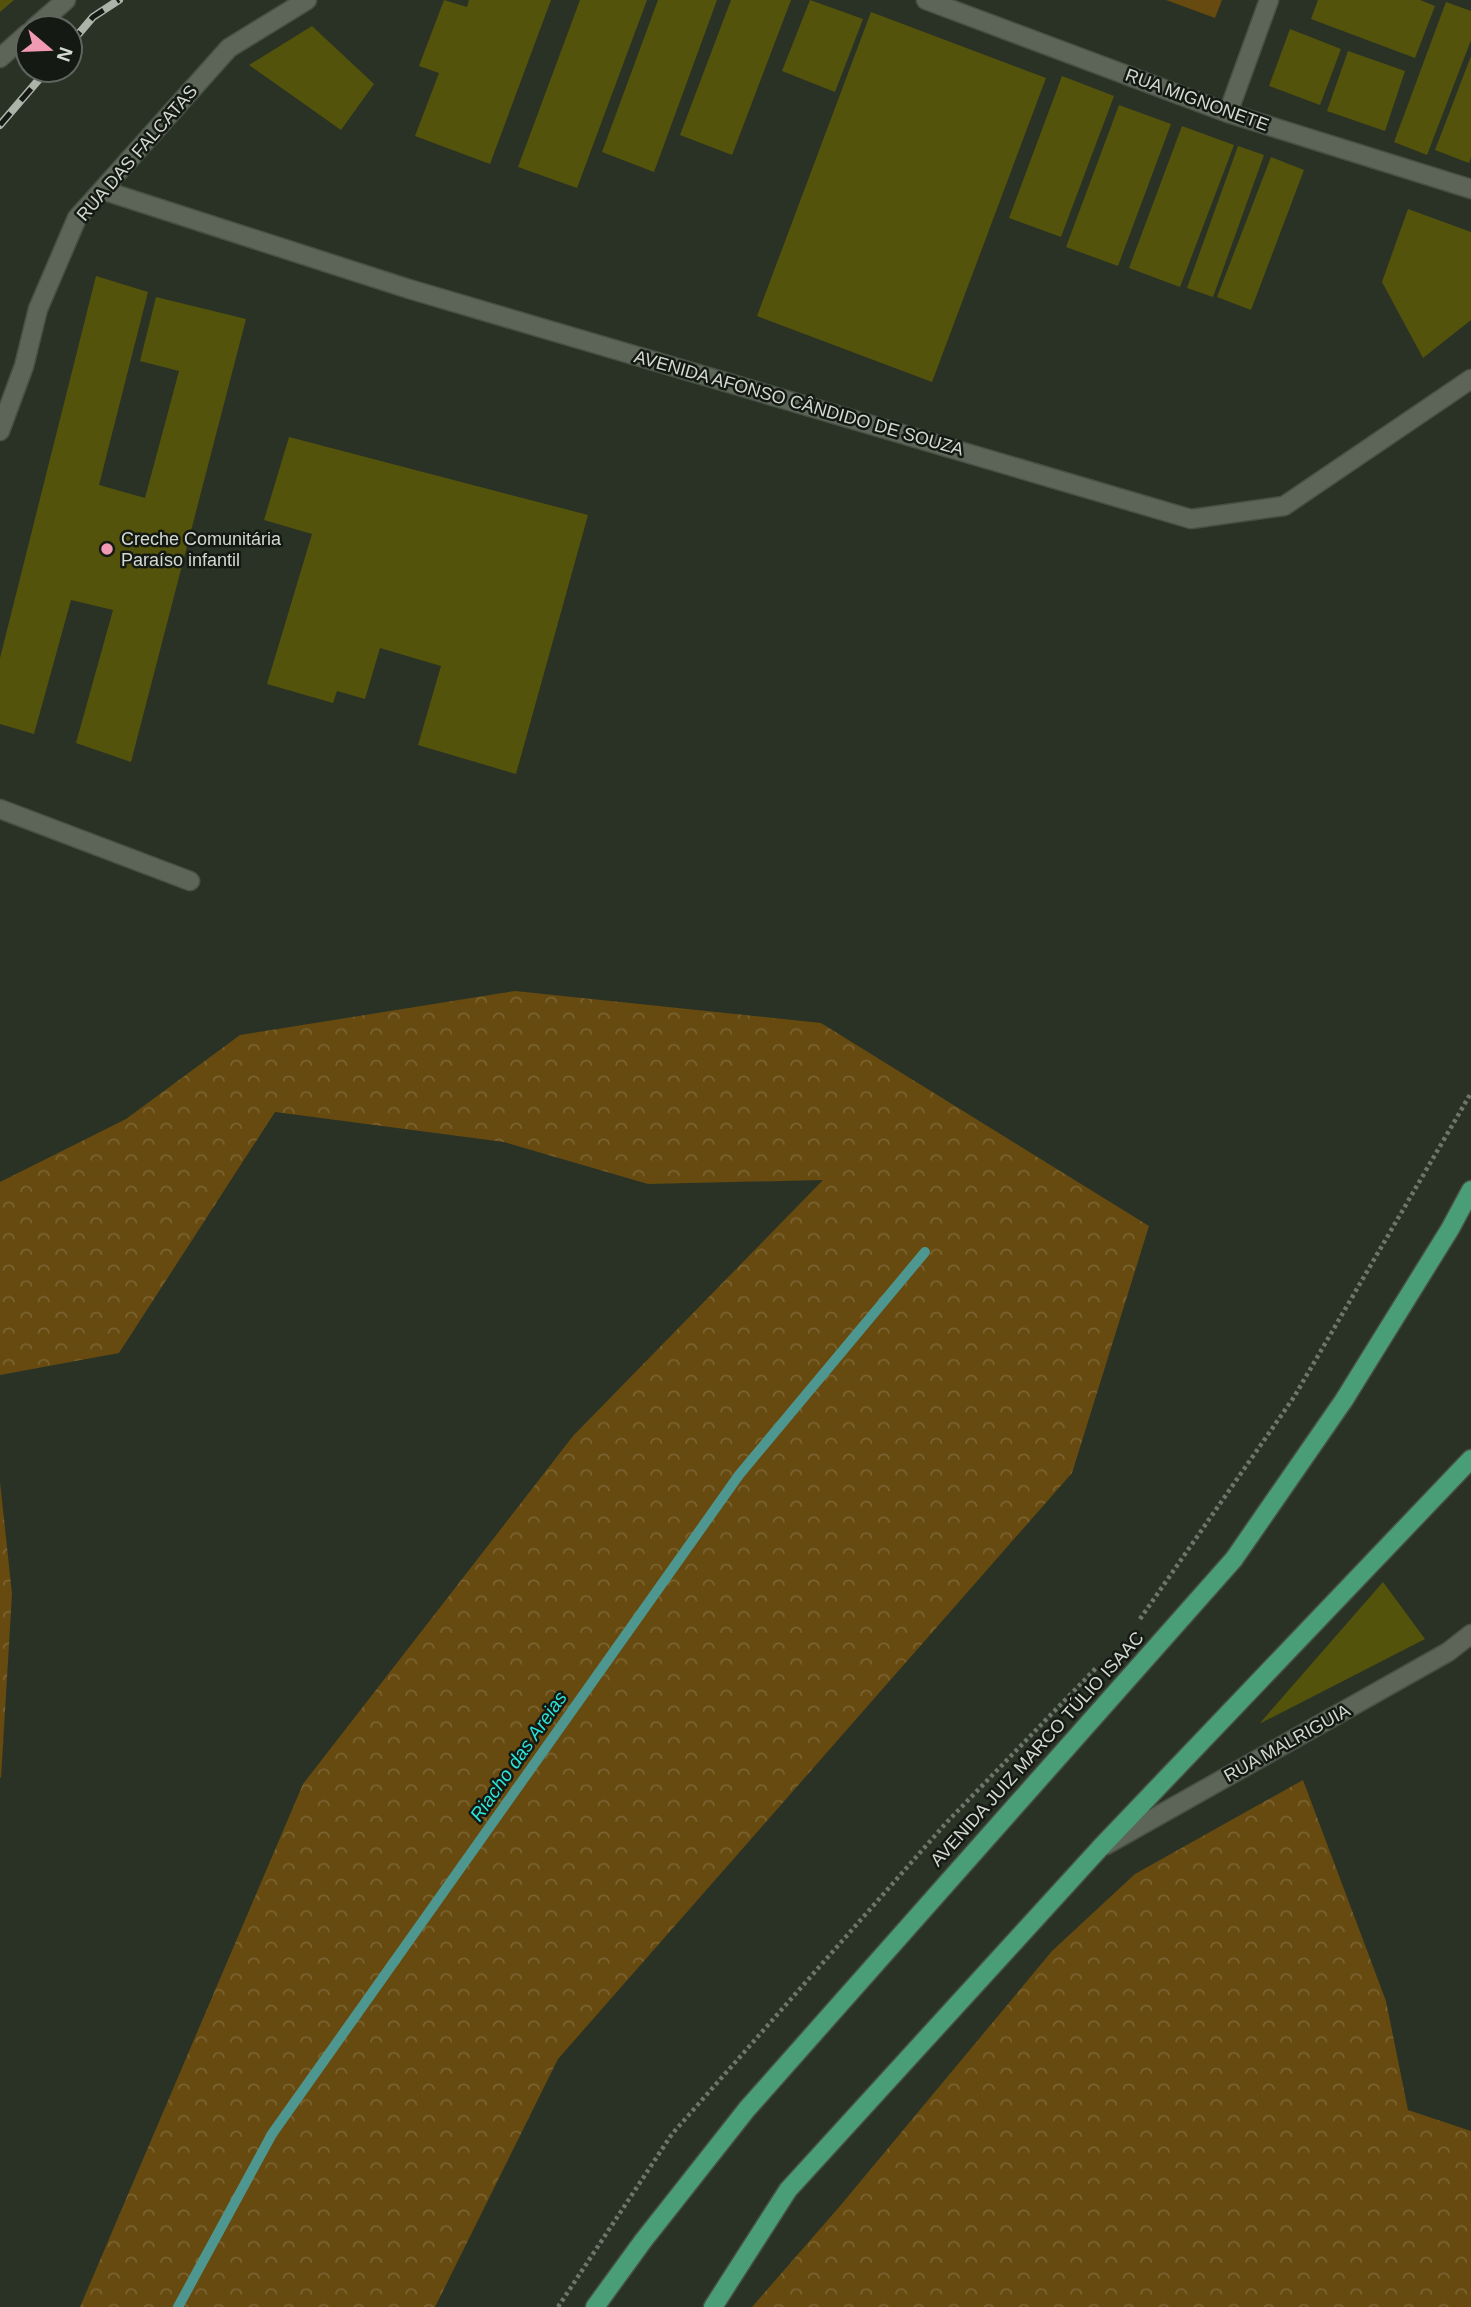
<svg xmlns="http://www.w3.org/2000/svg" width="1471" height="2307" font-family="Helvetica,sans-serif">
  <defs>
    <pattern id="forest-crowns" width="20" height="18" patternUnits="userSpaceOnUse" patternTransform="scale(1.75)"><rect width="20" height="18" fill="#664a0f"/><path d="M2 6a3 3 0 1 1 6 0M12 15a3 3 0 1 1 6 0" fill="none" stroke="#7b6331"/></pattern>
  </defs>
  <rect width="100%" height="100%" fill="#2a3225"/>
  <g fill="url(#forest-crowns)">
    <path d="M515 991 821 1023 1149 1226 1072 1473 558 2059 435 2307H80L303 1784 573 1436 823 1180 648 1184 504 1142 275 1112 119 1353 0 1375V1182L126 1119 240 1035Z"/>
    <path d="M0 1482 12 1594 1 1778 0 1777Z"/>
    <path d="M1303 1780 1386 2001 1408 2110 1471 2131V2307H752L840 2206 1052 1951 1135 1874Z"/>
  </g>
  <path fill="#664a0f" d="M1166 0H1222L1215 18Z"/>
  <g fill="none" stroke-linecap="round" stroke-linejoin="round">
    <path stroke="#4e9790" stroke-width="10" d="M178 2307 272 2134 739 1475 925 1252"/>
  </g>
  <g fill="#54530b">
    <path d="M0 0H14L0 12Z"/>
    <path d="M444 0 467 7 469 0H551L490 164 415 136 439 73 419 66Z"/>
    <path d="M580 0H647L577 188 518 167Z"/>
    <path d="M658 0H717L654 172 602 152Z"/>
    <path d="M731 0H791L732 155 680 135Z"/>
    <path d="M810 0 863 19 835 92 782 71Z"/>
    <path d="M1318 0H1420L1435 6 1415 58 1311 19Z"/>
    <path d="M1446 2 1471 11V40L1427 155 1394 142Z"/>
    <path d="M871 12 1046 78 932 382 757 316Z"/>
    <path d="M312 26 374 84 341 130 249 65Z"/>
    <path d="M1290 29 1341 49 1320 105 1269 86Z"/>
    <path d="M1348 51 1405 71 1385 131 1327 111Z"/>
    <path d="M1471 56V157L1469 163 1435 150Z"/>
    <path d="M1062 76 1114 96 1061 237 1009 218Z"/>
    <path d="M1119 105 1171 124 1118 266 1066 247Z"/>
    <path d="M1182 126 1234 145 1180 287 1129 268Z"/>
    <path d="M1238 146 1264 155 1213 297 1187 288Z"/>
    <path d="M1271 157 1304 170 1251 310 1217 297Z"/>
    <path d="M1408 209 1471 232V320L1423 358 1382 282Z"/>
    <path d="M96 276 148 292 99 485 145 498 179 371 140 361 156 297 246 319 131 762 76 743 113 610 71 600 34 734 0 724V658Z"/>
    <path d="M289 437 588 515 516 774 418 745 441 666 380 648 365 699 337 691 333 703 267 684 312 534 264 520Z"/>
    <path d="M1383 1582 1425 1639 1261 1723H1260Z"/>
  </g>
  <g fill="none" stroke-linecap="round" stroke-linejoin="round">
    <defs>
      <g id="street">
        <path d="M926 0 1228 113 1471 189"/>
        <path d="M34 28 66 0"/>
        <path d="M0 58 28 33"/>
        <path d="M1228 113 1269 0"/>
        <path d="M102 190 409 289 1191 519 1284 506 1471 379"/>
        <path d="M0 431 24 366 38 309 77 218 229 48 307 0"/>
        <path d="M0 809 190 881"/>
        <path d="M1106 1845 1448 1652 1471 1634"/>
      </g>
      <g id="primary">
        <path d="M595 2307 643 2241 747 2109 1234 1559 1344 1400 1450 1229 1471 1190"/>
        <path d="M713 2307 788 2190 1100 1848 1471 1459"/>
      </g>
    </defs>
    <use href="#street" stroke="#484f44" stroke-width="21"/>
    <use href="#primary" stroke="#484f44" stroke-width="21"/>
    <g stroke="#6e756a" stroke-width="4.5" stroke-dasharray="3.5 3.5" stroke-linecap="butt">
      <path d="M1140 1619 1294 1397 1471 1093"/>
      <path d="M558 2307 672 2134 947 1822 1097 1667"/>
    </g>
    <use href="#street" stroke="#5c6557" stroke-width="18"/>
    <use href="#primary" stroke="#4a9e77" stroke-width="18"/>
    <defs>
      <g id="rail">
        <path d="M70 44 93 17 119 0"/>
        <path d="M0 125 47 70"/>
      </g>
    </defs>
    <use href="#rail" stroke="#aeb3aa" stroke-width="8"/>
    <use href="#rail" stroke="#151913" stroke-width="5" stroke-dasharray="16" stroke-linecap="butt"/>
  </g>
  <circle fill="#f19ab3" stroke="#151913" stroke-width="2.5" cx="107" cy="549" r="7"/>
  <g text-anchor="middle" stroke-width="5" stroke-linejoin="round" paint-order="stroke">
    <g font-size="18" fill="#d3d8d0" stroke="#151913">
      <text transform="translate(1197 100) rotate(20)" y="6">RUA MIGNONETE</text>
      <text transform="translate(137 153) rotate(-49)" y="6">RUA DAS FALCATAS</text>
      <text transform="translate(799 403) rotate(16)" y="6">AVENIDA AFONSO CÂNDIDO DE SOUZA</text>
      <text transform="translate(1287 1743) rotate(-29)" y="6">RUA MALRIGUIA</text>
      <text transform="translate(1037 1749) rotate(-48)" y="6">AVENIDA JUIZ MARCO TÚLIO ISAAC</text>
    </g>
    <g font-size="18" fill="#d3d8d0" stroke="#151913" text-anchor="start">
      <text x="121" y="545">Creche Comunitária<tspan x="121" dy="21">Paraíso infantil</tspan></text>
    </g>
    <g font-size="19" font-style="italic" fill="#2ae5d9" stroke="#151913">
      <text transform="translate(518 1756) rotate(-55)" y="7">Riacho das Areias</text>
    </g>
  </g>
  <g transform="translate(49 49) rotate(109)"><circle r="33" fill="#151913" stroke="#61655f" stroke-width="2"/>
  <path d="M0-5L12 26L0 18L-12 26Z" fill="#f19ab3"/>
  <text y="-10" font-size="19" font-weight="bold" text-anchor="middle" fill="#d3d8d0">N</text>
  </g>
</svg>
